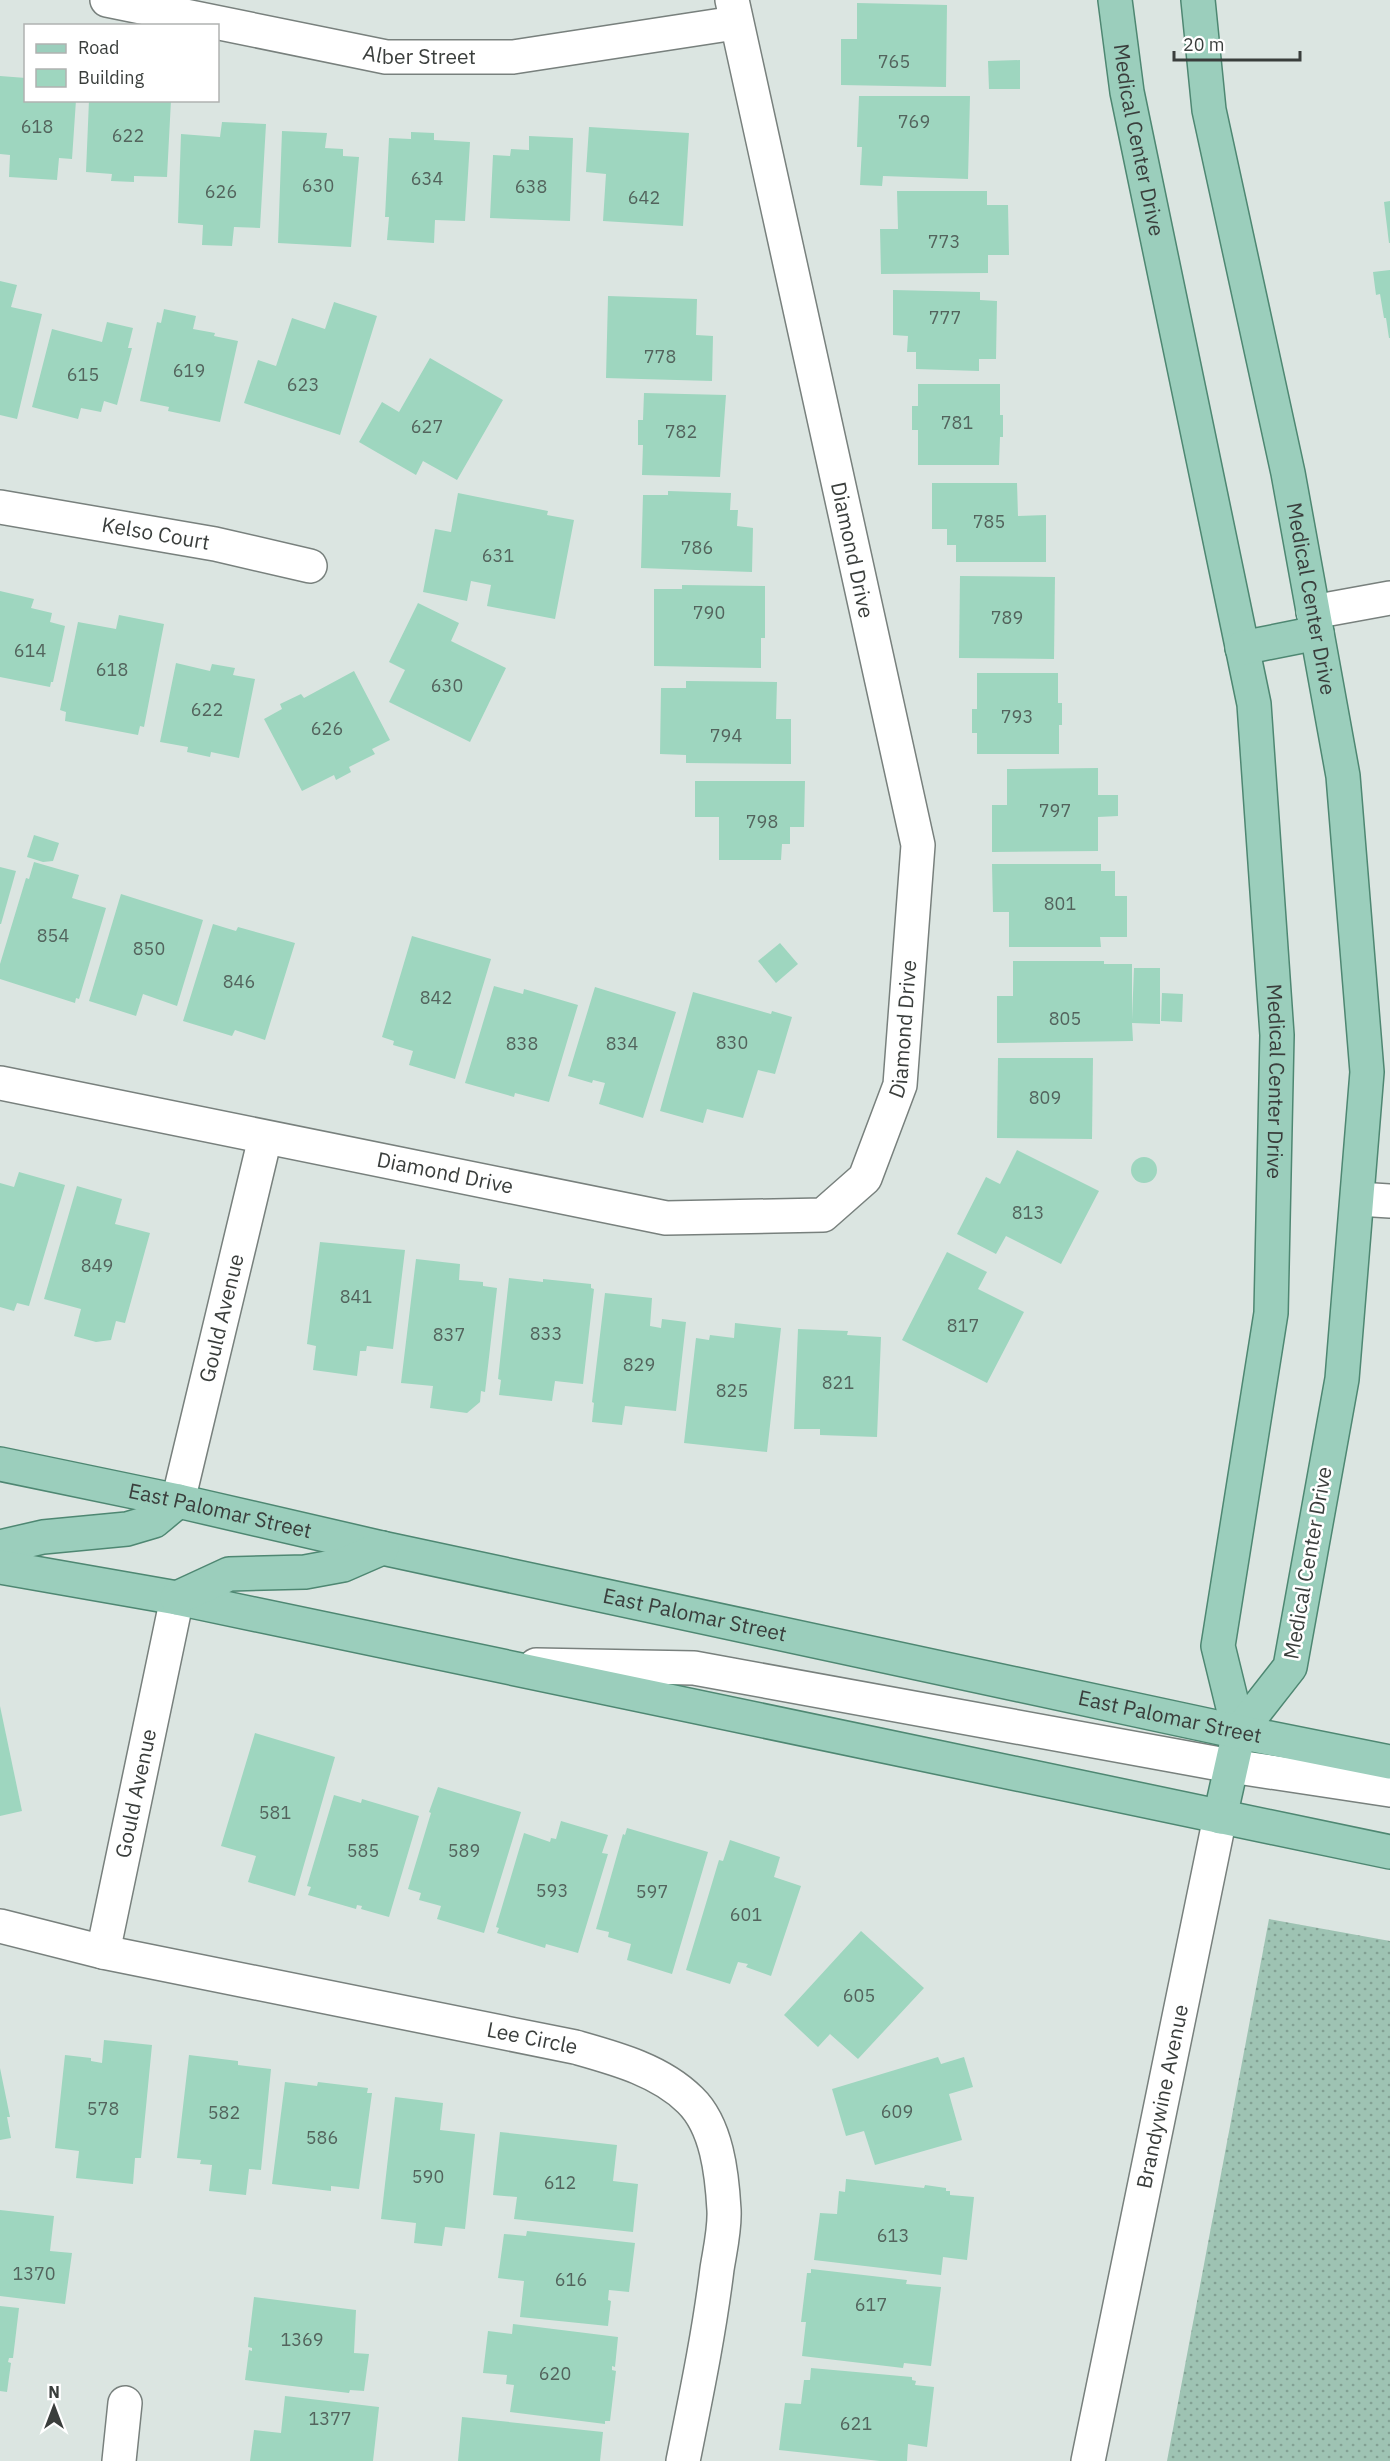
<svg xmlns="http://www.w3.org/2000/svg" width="1390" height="2461" font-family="'IBM Plex Sans',sans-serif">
  <defs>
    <pattern id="grass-dots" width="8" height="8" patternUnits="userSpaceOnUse" patternTransform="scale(1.5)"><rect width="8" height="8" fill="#9ec3b3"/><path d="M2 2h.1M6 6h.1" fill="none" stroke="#82a093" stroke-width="1.8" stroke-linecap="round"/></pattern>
  </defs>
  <rect width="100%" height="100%" fill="#dbe5e1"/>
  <path fill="url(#grass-dots)" d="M1269 1919 1390 1941V2461H1167Z"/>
  <g fill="#9ed6bf">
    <path d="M857 3 947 5 946 87 841 85V39H857Z"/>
    <path d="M1020 60V89H989L988 61Z"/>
    <path d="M0 76 26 78V100H76L72 159 59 158 57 180 9 177 10 155 0 154Z"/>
    <path d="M859 96H970L968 179 883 176 882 186 860 185 862 147H857Z"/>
    <path d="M89 100H171L167 177 134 176V182L111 181 112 174 86 172Z"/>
    <path d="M222 122 266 124 260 228 234 227 232 246 202 245 203 225 178 223 181 134 220 137Z"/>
    <path d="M589 127 689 133 683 226 603 221 606 174 586 172Z"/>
    <path d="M282 131 327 133 325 148 343 149V156L359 157 351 247 278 243Z"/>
    <path d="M411 132 434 133V140L470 142 465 221 435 220 434 243 387 240 389 217H385L389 138 411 139Z"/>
    <path d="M529 136 573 138 570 221 490 218 493 155 510 156 511 149 529 150Z"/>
    <path d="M897 191H987V205H1008L1009 255H988V273L881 274 880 229H898Z"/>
    <path d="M1390 201V243H1389L1384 202Z"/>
    <path d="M1390 270V338H1389L1386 318H1384L1380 294 1376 295 1373 272Z"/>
    <path d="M0 281 17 285 11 307 42 314 17 419 0 415Z"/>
    <path d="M893 290 980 292V300L997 301 996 359H979V371L916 369V352H907L908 336 893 335Z"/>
    <path d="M608 296 697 299 696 335 713 336 712 381 606 378Z"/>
    <path d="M334 302 377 316 340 435 244 403 258 360 276 366 292 318 325 329Z"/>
    <path d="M164 309 196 316 193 329 215 333 214 336 238 341 220 422 168 411 169 407 140 401 157 322 161 323Z"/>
    <path d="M107 322 133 328 128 348H132L117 405 104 401 101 412 81 408 78 419 32 407 52 329 102 342Z"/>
    <path d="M430 358 503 400 457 480 423 461 416 475 359 442 382 402 399 412Z"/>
    <path d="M918 384H1000V415H1003V437H1000L999 465H918V430H912V406H918Z"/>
    <path d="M644 393 726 395 720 477 642 475 643 445H638V420H643Z"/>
    <path d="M932 483H1017L1018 516 1046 515V562H956V545H947V529H932Z"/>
    <path d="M668 491 731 493 730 510H738L737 526 753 528 752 572 641 568 643 495H668Z"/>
    <path d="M458 493 548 511 547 515 574 520 555 619 487 606 491 585 471 581 467 601 423 592 435 529 451 532Z"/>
    <path d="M960 576 1055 577 1054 659 959 658Z"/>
    <path d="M682 585 765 586V638H761V668L654 666V589H682Z"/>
    <path d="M0 591 34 599 31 608 52 613 50 622 65 626 53 682H51L50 687 0 677Z"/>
    <path d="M418 603 459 623 451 641 506 668 470 742 389 702 405 670 389 662Z"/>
    <path d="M119 615 164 624 144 727 140 726 138 735 65 721 66 712 60 710 78 622 116 629Z"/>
    <path d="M176 663 210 671 212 664 235 668 233 675 255 679 239 758 211 752 210 757 187 752 188 747 160 742Z"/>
    <path d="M354 671 390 740 372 749 375 754 349 767 351 772 336 780 334 775 302 791 264 719 282 709 280 704 301 694 304 698Z"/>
    <path d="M977 673H1058V703H1062V725H1059V754H977V733H972V709H977Z"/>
    <path d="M686 681 777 682 776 719H791V764L686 763V755L660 754 661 688H686Z"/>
    <path d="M1098 768V795H1118V816L1098 817V851L992 852V805H1007V769Z"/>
    <path d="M695 781H805L804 827H790V844H782L781 860H719V817H695Z"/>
    <path d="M34 835 59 843 53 861 43 862 27 857Z"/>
    <path d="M34 862 79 875 72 898 106 908 79 999 76 998 75 1003 0 979V964L26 878 29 879Z"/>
    <path d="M992 864H1101V871H1115V896H1127V937H1100L1101 947H1009V912H993Z"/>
    <path d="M0 867 16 871 1 924H0Z"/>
    <path d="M121 894 203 920 177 1006 143 994 136 1016 89 1001Z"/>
    <path d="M213 924 236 931 238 927 295 943 265 1040 235 1030 232 1036 183 1021Z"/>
    <path d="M412 936 491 959 455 1079 409 1065 413 1051 393 1045 394 1041 382 1037Z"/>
    <path d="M780 943 798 964 776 983 758 961Z"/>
    <path d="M1013 961H1104V964H1132V1020L1134 968H1160V1024L1132 1023 1133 1041 997 1043V996H1013Z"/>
    <path d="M494 986 523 994 524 989 578 1005 549 1102 515 1093 514 1097 465 1083Z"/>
    <path d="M595 987 676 1012 643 1118 599 1104 605 1083 593 1080 592 1083 568 1076Z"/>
    <path d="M693 992 771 1014 772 1011 792 1017 775 1074 758 1070 743 1118 707 1109 703 1123 660 1111Z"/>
    <path d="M1162 993 1183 994 1182 1022 1161 1021Z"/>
    <path d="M998 1058H1093L1092 1139 997 1138Z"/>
    <path d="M1017 1150 1099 1191 1061 1264 1006 1236 996 1254 957 1234 986 1177 1000 1184Z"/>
    <circle cx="1144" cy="1170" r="13"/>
    <path d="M19 1172 65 1185 29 1306 17 1303 14 1311 0 1307V1183L14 1187Z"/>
    <path d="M77 1186 122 1199 115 1224 150 1233 125 1323 116 1321 111 1340 96 1342 74 1336 81 1309 44 1299Z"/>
    <path d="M320 1242 405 1250 393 1349 367 1346 366 1351H360L357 1376 313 1370 316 1346 307 1344Z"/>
    <path d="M947 1252 987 1272 978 1289 1024 1312 987 1383 902 1340Z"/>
    <path d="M416 1259 460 1264 459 1280 483 1282V1286L497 1288 485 1392 481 1391 480 1402 467 1413 430 1408 433 1386 401 1383Z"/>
    <path d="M509 1278 543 1282V1279L591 1284V1288L594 1289 583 1384 555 1381 552 1401 499 1395 501 1380 498 1379Z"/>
    <path d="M605 1293 652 1298 650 1326 661 1328 662 1319 686 1322 676 1411 625 1406 622 1425 592 1422 594 1403 592 1402Z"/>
    <path d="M735 1323 781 1328 767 1452 684 1443 696 1338 709 1340 710 1335 734 1338Z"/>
    <path d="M798 1329 848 1331 847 1335 881 1337 877 1437 820 1435V1429H794Z"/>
    <path d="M0 1706 22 1811 0 1816Z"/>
    <path d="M255 1733 335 1757 295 1896 248 1882 256 1856 221 1846Z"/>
    <path d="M438 1787 521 1812 484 1933 437 1919 441 1906 419 1900 421 1893 408 1889 431 1813 429 1812Z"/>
    <path d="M334 1795 361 1803 362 1799 419 1816 389 1917 361 1909 362 1906 357 1905 356 1909 308 1895 311 1887 307 1886Z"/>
    <path d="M561 1821 608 1835 602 1853 608 1854 578 1953 546 1944 545 1948 497 1933 499 1928 496 1927 524 1833 550 1842 551 1838 556 1839Z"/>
    <path d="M627 1828 708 1852 672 1974 627 1960 631 1944 608 1937 609 1932 596 1929 623 1834 625 1835Z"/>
    <path d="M730 1840 780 1857 774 1877 801 1886 771 1976 746 1967 748 1964 738 1962 730 1984 686 1970 719 1860 723 1861Z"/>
    <path d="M861 1931 924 1988 858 2059 830 2034 818 2047 784 2015Z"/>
    <path d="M104 2040 152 2045 141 2158H135L133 2184 76 2178 79 2151 55 2148 65 2055 91 2058V2061L102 2063Z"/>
    <path d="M189 2055 238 2061V2065L271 2069 261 2170 249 2169 246 2195 209 2191 212 2165 200 2164 201 2160 177 2158Z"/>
    <path d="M938 2057 941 2064 964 2057 973 2087 949 2094 962 2140 875 2165 864 2131 846 2136 832 2089Z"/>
    <path d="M0 2068 10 2117H7L11 2138 0 2140Z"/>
    <path d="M285 2082 317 2086 318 2082 368 2088 367 2093H372L359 2189 331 2186V2191L272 2184Z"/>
    <path d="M395 2097 443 2103 440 2130 475 2134 465 2229 445 2227 442 2246 414 2243 416 2223 381 2219Z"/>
    <path d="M500 2132 617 2145 613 2181 638 2184 633 2232 514 2219 517 2197 493 2195Z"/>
    <path d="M846 2179 924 2188 925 2185 946 2188V2191H950V2195L974 2197 967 2260 943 2257 941 2275 814 2260 820 2213 837 2214 839 2191 845 2192Z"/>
    <path d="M0 2210 54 2216 50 2251 72 2253 65 2304 0 2296Z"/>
    <path d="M527 2231 635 2243 629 2292 609 2290 608 2300 611 2301 608 2326 520 2317 524 2281 498 2278 504 2234 526 2236Z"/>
    <path d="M811 2269 907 2280 906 2284 941 2287 931 2366 904 2363 903 2368 802 2356 806 2322H801L807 2273H811Z"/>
    <path d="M254 2297 356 2310 354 2353 369 2354 364 2391 350 2390 349 2393 245 2380 249 2350 252 2351V2348L248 2347Z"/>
    <path d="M0 2306 19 2308 13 2358H9L8 2362 11 2363 7 2392 0 2391Z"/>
    <path d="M513 2324 618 2337 615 2367 612 2366V2370L616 2371 610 2421H605V2424L510 2412 514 2385 506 2384 507 2375 483 2373 488 2331 512 2334Z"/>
    <path d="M811 2368 912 2377V2380L916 2381 915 2385 934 2387 927 2447 908 2444 907 2461H880L779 2450 785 2403 801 2404 804 2380H810Z"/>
    <path d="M285 2396 379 2407 373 2461H250L254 2430 281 2433Z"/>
    <path d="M462 2417 603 2432 600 2461H458Z"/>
  </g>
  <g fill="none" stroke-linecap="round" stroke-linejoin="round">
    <defs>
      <g id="minor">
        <path id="s1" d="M107 0 386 57H513L735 23"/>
        <path id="s2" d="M0 507 215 544 310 566"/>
        <path d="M1313 612 1390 598"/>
        <path id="s3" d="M0 1083 666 1218 823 1215 865 1178 900 1085 918 845 732 0"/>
        <path d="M1358 1199 1390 1201"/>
        <path id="s4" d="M178 1501 265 1138"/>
        <path d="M536 1665 694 1668 1231 1766 1390 1790"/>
        <path id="s5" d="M0 1926 103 1952 575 2047C614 2058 660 2070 690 2100 717 2126 722 2174 724 2210 725 2229 720 2250 717 2269 709 2334 696 2396 683 2461"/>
        <path id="s6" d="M103 1952 177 1598"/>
        <path d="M119 2461 125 2403"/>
        <path id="s7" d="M1088 2461 1220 1817"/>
      </g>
      <g id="major">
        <path id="s8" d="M1115 0 1127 92 1254 704 1277 1035 1271 1313 1218 1646 1239 1732"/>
        <path id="s9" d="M1198 0 1209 110 1288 473 1343 776 1367 1072 1342 1379 1290 1667 1239 1732 1220 1817"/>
        <path d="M1242 648 1317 633"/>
        <path id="s10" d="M0 1464 178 1501 382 1548 1239 1732 1390 1762"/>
        <path d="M0 1547 43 1537 127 1529 154 1521 178 1501"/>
        <path d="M0 1567 177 1598 1390 1852"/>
        <path d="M177 1598 229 1574 305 1572 343 1565 382 1548"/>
      </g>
    </defs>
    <use href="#minor" stroke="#78807d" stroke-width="36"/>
    <use href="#major" stroke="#4e8772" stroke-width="36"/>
    <use href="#minor" stroke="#fff" stroke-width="33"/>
    <use href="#major" stroke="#9bcebc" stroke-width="33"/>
  </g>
  <g text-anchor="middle" stroke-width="5" stroke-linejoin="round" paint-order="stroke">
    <g font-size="18" fill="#53645d">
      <text x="894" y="68">765</text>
      <text x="914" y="128">769</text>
      <text x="37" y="133">618</text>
      <text x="128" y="142">622</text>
      <text x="427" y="185">634</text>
      <text x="318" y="192">630</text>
      <text x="531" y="193">638</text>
      <text x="221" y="198">626</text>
      <text x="644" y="204">642</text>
      <text x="944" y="248">773</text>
      <text x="945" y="324">777</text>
      <text x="660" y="363">778</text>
      <text x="189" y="377">619</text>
      <text x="83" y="381">615</text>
      <text x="303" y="391">623</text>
      <text x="957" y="429">781</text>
      <text x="427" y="433">627</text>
      <text x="681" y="438">782</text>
      <text x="989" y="528">785</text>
      <text x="697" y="554">786</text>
      <text x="498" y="562">631</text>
      <text x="709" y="619">790</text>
      <text x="1007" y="624">789</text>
      <text x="30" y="657">614</text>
      <text x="112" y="676">618</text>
      <text x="447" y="692">630</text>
      <text x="207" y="716">622</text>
      <text x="1017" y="723">793</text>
      <text x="327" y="735">626</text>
      <text x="726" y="742">794</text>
      <text x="1055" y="817">797</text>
      <text x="762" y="828">798</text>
      <text x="1060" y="910">801</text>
      <text x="53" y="942">854</text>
      <text x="149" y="955">850</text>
      <text x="239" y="988">846</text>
      <text x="436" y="1004">842</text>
      <text x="1065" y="1025">805</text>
      <text x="732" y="1049">830</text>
      <text x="522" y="1050">838</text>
      <text x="622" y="1050">834</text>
      <text x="1045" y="1104">809</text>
      <text x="1028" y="1219">813</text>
      <text x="97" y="1272">849</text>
      <text x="356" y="1303">841</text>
      <text x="963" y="1332">817</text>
      <text x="546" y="1340">833</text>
      <text x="449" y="1341">837</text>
      <text x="639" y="1371">829</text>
      <text x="838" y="1389">821</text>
      <text x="732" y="1397">825</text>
      <text x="275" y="1819">581</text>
      <text x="363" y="1857">585</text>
      <text x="464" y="1857">589</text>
      <text x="552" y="1897">593</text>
      <text x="652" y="1898">597</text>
      <text x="746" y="1921">601</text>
      <text x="859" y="2002">605</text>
      <text x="103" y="2115">578</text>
      <text x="897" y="2118">609</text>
      <text x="224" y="2119">582</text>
      <text x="322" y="2144">586</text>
      <text x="428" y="2183">590</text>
      <text x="560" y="2189">612</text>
      <text x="893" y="2242">613</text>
      <text x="34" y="2280">1370</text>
      <text x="571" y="2286">616</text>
      <text x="871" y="2311">617</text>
      <text x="302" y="2346">1369</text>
      <text x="555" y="2380">620</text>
      <text x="330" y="2425">1377</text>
      <text x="856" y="2430">621</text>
    </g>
    <g font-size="21" fill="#3a3e3c" stroke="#fff">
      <text dy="7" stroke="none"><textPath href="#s1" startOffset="318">Alber Street</textPath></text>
      <text dy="7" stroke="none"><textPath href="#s8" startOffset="142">Medical Center Drive</textPath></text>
      <text dy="7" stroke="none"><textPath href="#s2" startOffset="158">Kelso Court</textPath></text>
      <text transform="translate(852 550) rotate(78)" y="7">Diamond Drive</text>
      <text dy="7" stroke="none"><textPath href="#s9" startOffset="610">Medical Center Drive</textPath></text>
      <text dy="7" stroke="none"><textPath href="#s3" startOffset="1048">Diamond Drive</textPath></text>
      <text dy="7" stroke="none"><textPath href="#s8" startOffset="1096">Medical Center Drive</textPath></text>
      <text dy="7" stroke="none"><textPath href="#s3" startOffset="454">Diamond Drive</textPath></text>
      <text dy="7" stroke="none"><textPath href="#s4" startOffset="188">Gould Avenue</textPath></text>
      <text dy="7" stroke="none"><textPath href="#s10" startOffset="225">East Palomar Street</textPath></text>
      <text transform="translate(1308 1563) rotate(-80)" y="7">Medical Center Drive</text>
      <text dy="7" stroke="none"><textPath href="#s10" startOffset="711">East Palomar Street</textPath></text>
      <text dy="7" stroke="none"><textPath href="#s10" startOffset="1197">East Palomar Street</textPath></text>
      <text dy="7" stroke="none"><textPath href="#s6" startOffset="162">Gould Avenue</textPath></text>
      <text dy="7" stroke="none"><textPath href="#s5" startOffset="544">Lee Circle</textPath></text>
      <text dy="7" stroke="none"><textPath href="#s7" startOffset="372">Brandywine Avenue</textPath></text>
    </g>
  </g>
  <rect x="24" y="24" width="195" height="78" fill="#ffffff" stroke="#b0b2b1" stroke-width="1.5"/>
  <rect x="36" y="44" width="30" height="9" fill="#9bcebc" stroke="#b0b2b1" stroke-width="1.5"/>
  <text x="78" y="54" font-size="18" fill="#3a3e3c">Road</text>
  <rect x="36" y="69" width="30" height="18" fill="#9ed6bf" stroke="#b0b2b1" stroke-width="1.5"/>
  <text x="78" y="84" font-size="18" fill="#3a3e3c">Building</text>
  <g transform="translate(54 2407)" stroke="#ffffff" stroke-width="4.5" paint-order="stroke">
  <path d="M0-4.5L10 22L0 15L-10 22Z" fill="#3a3e3c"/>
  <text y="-9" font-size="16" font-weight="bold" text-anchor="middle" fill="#3a3e3c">N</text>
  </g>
  <path d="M1174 51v9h126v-9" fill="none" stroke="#3a3e3c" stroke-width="3"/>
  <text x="1183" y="51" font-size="18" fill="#3a3e3c" stroke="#ffffff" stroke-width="4.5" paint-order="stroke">20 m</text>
</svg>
